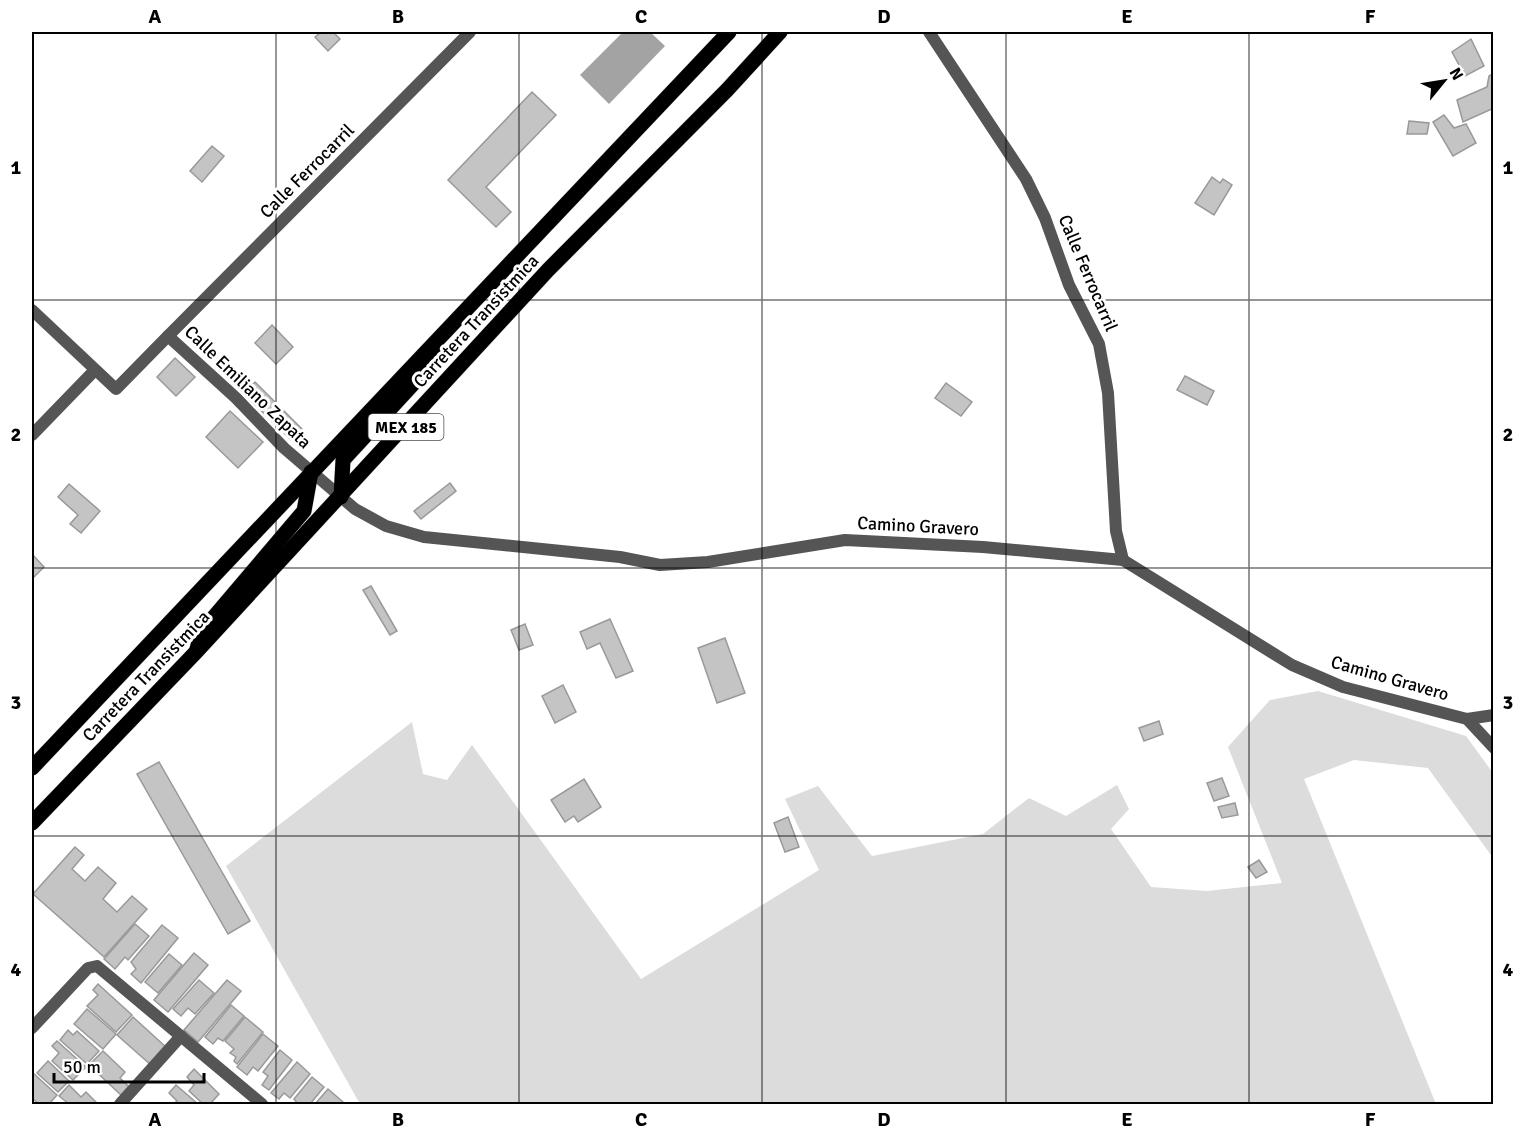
<svg xmlns="http://www.w3.org/2000/svg" width="1525" height="1136" font-family="Signika,sans-serif">
  <rect width="100%" height="100%" fill="#fff"/>
  <path fill="#dcdcdc" d="M1318 691 1466 736 1493 773V858L1428 768 1354 760 1304 779 1436 1104H360L226 866 412 722 423 774 447 780 472 745 641 979 819 870 785 799 818 786 872 856 983 834 1029 798 1066 816 1117 785 1129 809 1111 829 1151 887 1207 891 1282 883 1228 747 1270 700Z"/>
  <path fill="#a3a3a3" d="M623 32H650L665 46 609 104 580 75Z"/>
  <g fill="#c4c4c4" stroke="#999" stroke-width="1.5">
    <path d="M321 32H333L340 39 328 51 315 37Z"/>
    <path d="M1471 39 1484 66 1465 76 1452 52Z"/>
    <path d="M1494 73V108L1463 122 1457 100 1487 87 1489 76Z"/>
    <path d="M532 92 556 115 486 187 511 212 496 227 448 180Z"/>
    <path d="M1444 115 1454 128 1466 124 1476 143 1453 156 1433 122Z"/>
    <path d="M1409 121 1429 123 1427 134H1407Z"/>
    <path d="M212 146 224 156 202 182 190 171Z"/>
    <path d="M1212 177 1220 183 1223 179 1232 185 1214 215 1195 203Z"/>
    <path d="M272 325 293 347 276 364 255 343Z"/>
    <path d="M175 358 195 377 176 396 157 377Z"/>
    <path d="M1185 376 1214 391 1207 405 1177 390Z"/>
    <path d="M255 382 302 429 291 440 244 394Z"/>
    <path d="M946 383 972 402 961 416 935 398Z"/>
    <path d="M230 411 263 442 238 468 206 437Z"/>
    <path d="M450 483 456 491 421 519 414 511Z"/>
    <path d="M69 484 100 511 81 533 70 524 78 515 58 497Z"/>
    <path d="M32 554 44 567 32 579Z"/>
    <path d="M371 586 397 631 390 635 363 590Z"/>
    <path d="M610 619 633 671 616 678 600 643 587 649 580 632Z"/>
    <path d="M525 624 533 645 519 650 511 630Z"/>
    <path d="M725 638 745 693 717 703 698 648Z"/>
    <path d="M563 685 576 712 555 723 542 696Z"/>
    <path d="M1159 721 1163 734 1144 741 1139 728Z"/>
    <path d="M159 762 250 921 228 934 137 774Z"/>
    <path d="M1222 778 1229 796 1214 801 1207 783Z"/>
    <path d="M584 779 601 807 578 822 574 816 565 822 551 800Z"/>
    <path d="M1235 803 1238 815 1222 818 1218 807Z"/>
    <path d="M788 817 799 847 785 852 774 823Z"/>
    <path d="M75 847 84 855 72 869 85 881 98 867 116 883 103 899 117 912 132 896 147 909 104 957 33 894Z"/>
    <path d="M1259 860 1267 872 1256 878 1248 867Z"/>
    <path d="M135 924 149 936 128 960 125 957 115 969 104 959Z"/>
    <path d="M162 925 178 938 141 983 131 974 136 969 131 962Z"/>
    <path d="M194 953 208 965 168 1012 154 1000Z"/>
    <path d="M169 954 182 965 158 993 145 982Z"/>
    <path d="M199 980 214 993 195 1014 188 1008 181 1016 173 1009Z"/>
    <path d="M227 980 241 991 198 1042 184 1030Z"/>
    <path d="M98 984 132 1015 116 1032 87 1006 98 995 93 990Z"/>
    <path d="M231 1005 244 1016 223 1041 218 1038 213 1044 205 1037Z"/>
    <path d="M87 1009 116 1034 103 1049 74 1024Z"/>
    <path d="M133 1017 167 1048 152 1066 117 1035Z"/>
    <path d="M245 1017 263 1032 237 1064 234 1061 236 1057 230 1053 234 1049 225 1041Z"/>
    <path d="M68 1030 73 1035 77 1031 99 1051 87 1064 60 1040Z"/>
    <path d="M263 1034 278 1046 258 1071 253 1067 247 1075 237 1067Z"/>
    <path d="M57 1041 86 1067 73 1080 52 1061 59 1053 52 1046Z"/>
    <path d="M280 1050 292 1060 269 1090 262 1085 268 1076 263 1072Z"/>
    <path d="M103 1051 125 1072 120 1078 130 1088 122 1096 89 1065Z"/>
    <path d="M48 1061 69 1081 58 1092 37 1073Z"/>
    <path d="M297 1062 310 1074 290 1098 284 1093 279 1099 271 1093Z"/>
    <path d="M194 1069 219 1094 210 1104H203L189 1091 194 1085 187 1077Z"/>
    <path d="M32 1072 57 1095 49 1104H39L32 1098Z"/>
    <path d="M312 1077 324 1087 310 1104H298L294 1099Z"/>
    <path d="M69 1085 81 1097 86 1092 97 1103 69 1104 59 1096Z"/>
    <path d="M176 1085 198 1104H173L177 1101 169 1093Z"/>
    <path d="M328 1089 343 1102 341 1104H315Z"/>
  </g>
  <g fill="none" stroke-linecap="round" stroke-linejoin="round">
    <defs>
      <g id="primary">
        <path d="M341 497 343 460 425 371 436 345"/>
        <path d="M197 649 202 631 304 511 311 472"/>
        <path d="M32 768 729 32"/>
        <path d="M32 823 196 652 548 270 727 90 780 32"/>
      </g>
    </defs>
    <use href="#primary" stroke="#dbdbdb" stroke-width="16"/>
    <g stroke="#555" stroke-width="12">
      <path d="M929 32 1026 179 1045 218 1069 285 1099 344 1108 393 1116 531 1123 560"/>
      <path d="M32 310 116 389 168 336 236 398 284 448 355 509 386 526 424 537 620 557 660 565 708 562 845 540 983 547 1123 560 1292 665 1343 687 1467 719 1494 748"/>
      <path d="M168 336 470 32"/>
      <path d="M32 435 94 371"/>
      <path d="M1467 719 1494 715"/>
      <path d="M32 1028 88 968 97 966 262 1104"/>
      <path d="M120 1104 181 1036"/>
    </g>
    <use href="#primary" stroke="#000" stroke-width="15"/>
  </g>
  <path fill="none" stroke="#000" stroke-width="1.5" stroke-opacity="0.55" d="M276 32V1104M519 32V1104M762 32V1104M1006 32V1104M1249 32V1104M32 300H1494M32 568H1494M32 836H1494"/>
  <g text-anchor="middle" stroke-width="6" stroke-linejoin="round" paint-order="stroke">
    <rect fill="#fff" stroke="#4c4c4c" stroke-width="1.5" x="368.5" y="414" width="75" height="26" rx="4.5"/>
    <g font-size="16" font-weight="bold" fill="#000">
      <text x="406" y="433">MEX 185</text>
    </g>
    <g font-size="18" fill="#000" stroke="#fff">
      <text transform="translate(307 171) rotate(-45)" y="6">Calle Ferrocarril</text>
      <text transform="translate(1088 273) rotate(67)" y="6">Calle Ferrocarril</text>
      <text transform="translate(476 321) rotate(-47)" y="6">Carretera Transistmica</text>
      <text transform="translate(248 387) rotate(44)" y="6">Calle Emiliano Zapata</text>
      <text transform="translate(918 526) rotate(3)" y="6">Camino Gravero</text>
      <text transform="translate(146 676) rotate(-46)" y="6">Carretera Transistmica</text>
      <text transform="translate(1390 678) rotate(16)" y="6">Camino Gravero</text>
    </g>
  </g>
  <rect width="1525" height="1136" fill="none" stroke="#ffffff" stroke-width="66"/>
  <g transform="translate(1444 81) rotate(60)" stroke="#ffffff" stroke-width="4.5" paint-order="stroke">
  <path d="M0-4.5L10 22L0 15L-10 22Z" fill="#000000"/>
  <text y="-9" font-size="16" font-weight="bold" text-anchor="middle" fill="#000000">N</text>
  </g>
  <path d="M54 1073v9h150v-9" fill="none" stroke="#000000" stroke-width="3"/>
  <text x="63" y="1073" font-size="18" fill="#000000" stroke="#ffffff" stroke-width="4.5" paint-order="stroke">50 m</text>
  <rect x="33" y="33" width="1459" height="1070" fill="none" stroke="#000" stroke-width="2"/>
  <g font-size="20" text-anchor="middle" font-weight="bold" fill="#000">
    <text x="155" y="23">A</text>
    <text x="398" y="23">B</text>
    <text x="641" y="23">C</text>
    <text x="884" y="23">D</text>
    <text x="1127" y="23">E</text>
    <text x="1370" y="23">F</text>
    <text x="16" y="174">1</text>
    <text x="1508" y="174">1</text>
    <text x="16" y="441">2</text>
    <text x="1508" y="441">2</text>
    <text x="16" y="709">3</text>
    <text x="1508" y="709">3</text>
    <text x="16" y="976">4</text>
    <text x="1508" y="976">4</text>
    <text x="155" y="1126">A</text>
    <text x="398" y="1126">B</text>
    <text x="641" y="1126">C</text>
    <text x="884" y="1126">D</text>
    <text x="1127" y="1126">E</text>
    <text x="1370" y="1126">F</text>
  </g>
</svg>
